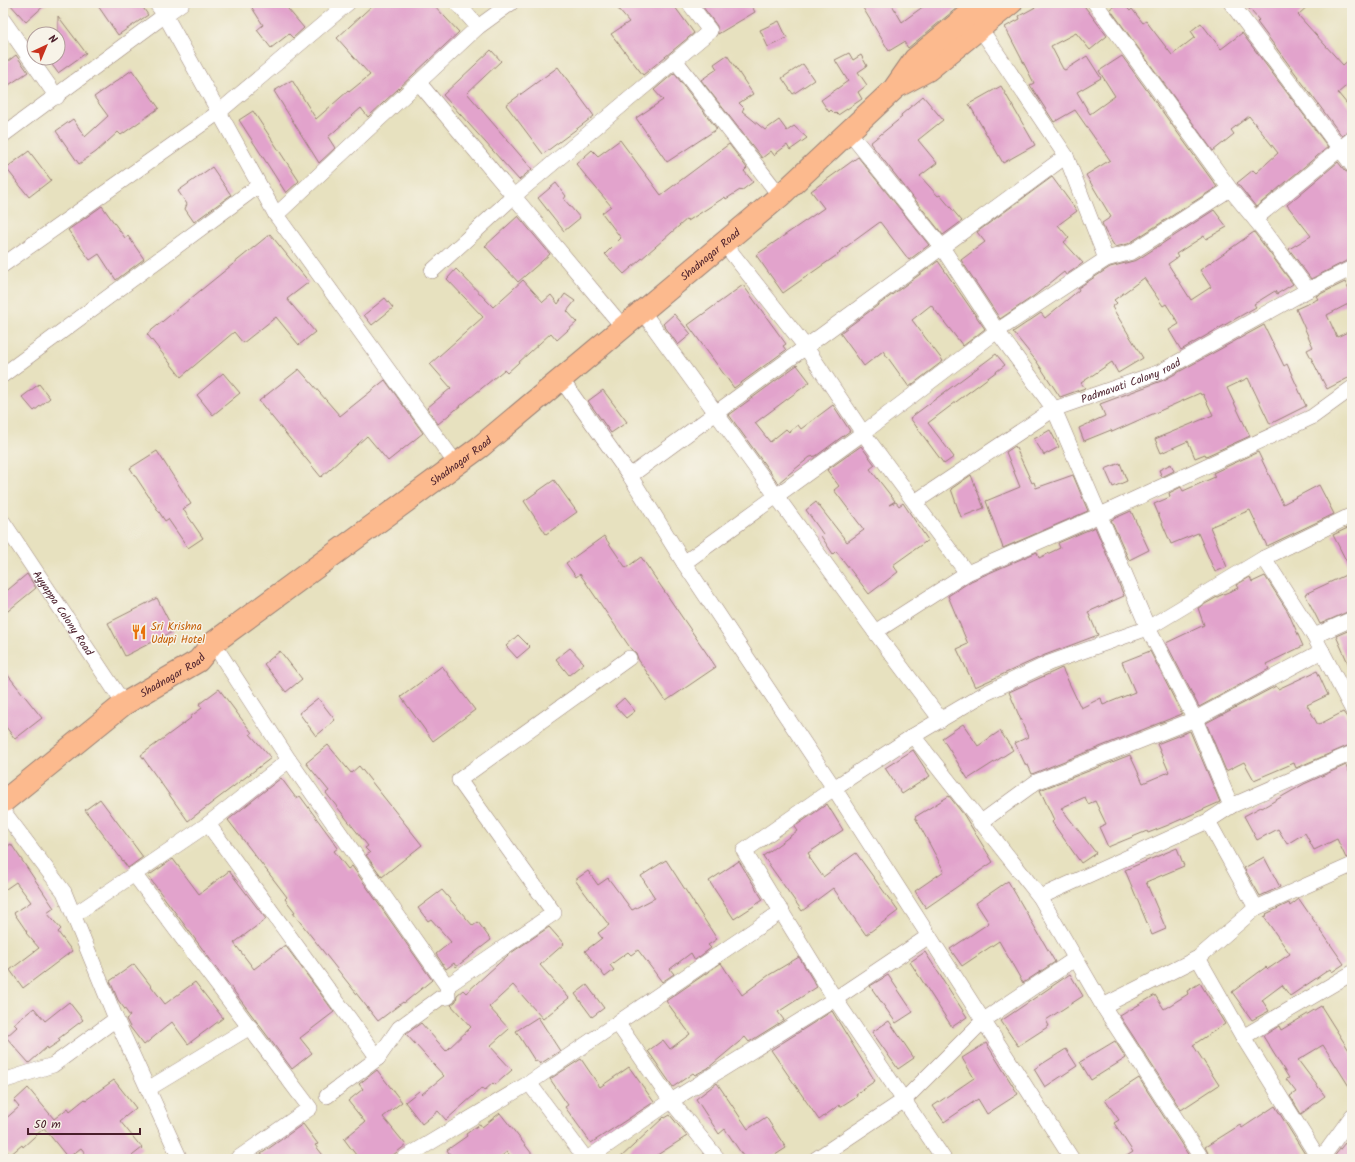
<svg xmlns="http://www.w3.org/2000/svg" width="1355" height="1162" font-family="Kalam,sans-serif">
  <rect width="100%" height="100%" fill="#f7f3e8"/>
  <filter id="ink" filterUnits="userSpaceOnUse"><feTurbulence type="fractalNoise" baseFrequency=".025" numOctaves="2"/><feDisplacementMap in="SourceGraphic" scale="8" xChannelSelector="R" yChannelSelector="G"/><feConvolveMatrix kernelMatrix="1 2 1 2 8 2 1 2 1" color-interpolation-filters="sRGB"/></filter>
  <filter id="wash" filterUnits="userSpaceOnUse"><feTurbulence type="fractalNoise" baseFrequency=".012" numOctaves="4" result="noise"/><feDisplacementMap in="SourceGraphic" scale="16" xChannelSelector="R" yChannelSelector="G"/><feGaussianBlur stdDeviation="0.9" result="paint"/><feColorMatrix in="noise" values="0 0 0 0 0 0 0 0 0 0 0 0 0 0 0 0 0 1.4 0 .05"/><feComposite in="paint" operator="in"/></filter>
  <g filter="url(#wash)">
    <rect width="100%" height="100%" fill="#e7e1bf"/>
    <g id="blocks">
      <g fill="#e2a3cc">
        <path d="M9 3H47L26 22Z"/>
        <path d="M96 3H140L148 15 118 35Z"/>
        <path d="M249 3H283L304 28 293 38 289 34 271 48 257 30 263 25Z"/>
        <path d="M375 3H432L459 32 368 117 361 108 328 137 335 148 319 163 274 91 292 80 316 119 348 91 349 92 370 75 337 38Z"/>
        <path d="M613 3H672L694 33 643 75 611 34 629 22Z"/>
        <path d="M700 3H750L755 12 718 34 717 26Z"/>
        <path d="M860 3H891L902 22 928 3H963L908 48 904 42 889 51Z"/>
        <path d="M1043 3H1082L1107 36 1090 50 1076 33 1051 46 1063 69 1065 70 1087 56 1101 78 1077 92 1090 114 1115 96 1099 71 1122 56 1217 187 1128 244 1115 247 1105 231 1102 223 1111 217 1086 175 1110 160 1075 110 1054 122 1030 85 1034 83 1005 27 1020 19 1019 16Z"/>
        <path d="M1118 3H1123L1130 11 1132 9 1143 23 1146 21 1172 55 1195 37 1191 31 1201 23 1221 49 1242 33 1328 147 1256 207 1237 183 1253 170 1256 173 1278 153 1249 116 1231 130 1234 134 1213 151 1110 9Z"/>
        <path d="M1244 3H1311L1298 15 1343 65 1352 57V81L1338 93 1352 110V130L1342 136 1257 22 1259 20Z"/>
        <path d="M58 16 86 53 58 73 47 58H58Z"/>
        <path d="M779 21 787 38 768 47 760 30Z"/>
        <path d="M491 50 501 61 467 93 532 169 519 180 443 95Z"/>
        <path d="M849 53 853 60 861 55 867 66 858 72 867 85 858 92 862 99 838 115 836 113 835 114 831 110 829 112 821 100 848 81 835 60Z"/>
        <path d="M16 55 28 72 3 89V65Z"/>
        <path d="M727 55 753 94 739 103 744 108 742 111 765 130 779 120 787 131 794 126 807 138 790 150 787 145 774 155 771 151 762 158 701 80 717 69 714 64Z"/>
        <path d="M803 64 814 80 793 94 782 78Z"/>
        <path d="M558 67 594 116 543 154 506 105Z"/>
        <path d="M132 70 159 108 121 135 118 132 96 152 79 164 56 131 73 119 85 137 108 116 94 97Z"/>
        <path d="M674 73 717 129 667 162 636 118 663 100 654 90Z"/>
        <path d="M1001 86 1035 145 1003 163 969 104Z"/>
        <path d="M923 96 943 120 918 140 937 163 920 176 938 196 940 195 962 221 943 235 870 143 902 117 901 115Z"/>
        <path d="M253 111 299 181 286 193 239 120Z"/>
        <path d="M620 140 661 195 729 144 747 168 744 171 753 182 741 191 740 190 726 199 725 197 688 221 687 219 624 274 605 254 621 238 602 213 611 206 576 164 592 150 598 156Z"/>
        <path d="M29 151 51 180 29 197 6 168Z"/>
        <path d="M858 157 929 245 909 260 880 222 839 252 840 253 783 293 756 255 824 208 811 191Z"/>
        <path d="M1338 162 1345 171 1352 174V258L1311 279 1289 249 1311 236 1287 205Z"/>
        <path d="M212 167 231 195 194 222 185 209 187 204 178 191Z"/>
        <path d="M1052 177 1077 211 1058 225 1069 238 1064 242 1083 263 1066 275 1064 272 1034 296 1000 319 961 260 985 242 977 232Z"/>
        <path d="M556 183 566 196 564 199 580 218 564 231 538 198Z"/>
        <path d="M102 206 125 238 128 236 144 259 116 280 99 254 90 260 68 230Z"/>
        <path d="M1214 210 1227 227 1206 239 1204 236 1193 243 1176 254 1178 257 1168 264 1191 300 1211 287 1200 270 1254 232 1293 284 1277 294 1275 291 1254 304 1256 307 1181 350 1169 330 1179 324 1166 304 1163 306 1144 278 1114 300 1117 303 1112 307 1143 358 1118 373 1112 362 1081 383 1085 388 1060 397 1037 362 1013 332 1041 313 1045 318 1079 290 1078 288 1110 267 1137 260Z"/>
        <path d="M518 216 550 254 518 282 485 246Z"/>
        <path d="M270 234 309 282 287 299 315 332 299 345 276 317 243 343 234 332 181 377 147 334Z"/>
        <path d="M938 261 985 329 963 346 931 305 912 320 943 361 909 387 883 351 864 366 840 333Z"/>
        <path d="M456 269 493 307 523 280 543 302 551 295 558 304 565 294 575 301 567 311 577 322 557 340 551 333 507 373 504 370 438 424 427 408 451 388 430 364 483 317 447 279Z"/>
        <path d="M1345 282 1352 296V302L1327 315 1337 337 1352 330V376L1327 389 1307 350 1313 347 1296 309 1318 299 1316 296Z"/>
        <path d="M743 285 786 344 783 346 786 350 734 388 688 325Z"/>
        <path d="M385 298 393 308 372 325 364 315Z"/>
        <path d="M674 314 691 334 678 345 663 324Z"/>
        <path d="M1264 325 1284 366 1287 364 1306 406 1270 424 1248 378 1227 388 1250 436 1206 456 1205 454 1195 458 1188 441 1161 453 1155 439 1213 415 1203 394 1201 395 1200 393 1112 432 1111 430 1084 441 1079 428 1105 416 1100 404 1164 380Z"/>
        <path d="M996 354 1005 365 928 423 954 457 944 464 910 418Z"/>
        <path d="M797 365 810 382 755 423 770 442 786 429 789 432 798 425 801 429 833 405 850 431 816 456 810 457 778 483 729 415Z"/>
        <path d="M299 369 340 416 385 380 423 433 388 461 367 436 321 477 259 401Z"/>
        <path d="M223 373 240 393 213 415 197 395Z"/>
        <path d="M39 384 50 398 34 411 22 397Z"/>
        <path d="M603 390 627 422 611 433 588 401Z"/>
        <path d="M1050 430 1059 447 1044 455 1034 439Z"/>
        <path d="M861 446 875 465 870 469 895 501 889 505 896 502 899 506 903 503 928 540 893 565 898 572 869 594 836 551 833 554 821 536 823 534 806 510 816 502 847 542 864 530 834 490 839 486 827 470Z"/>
        <path d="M1015 446 1032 483 1034 482 1036 488 1073 475 1088 511 1003 548 986 501 1020 487 1006 452Z"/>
        <path d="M157 451 191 504 183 509 203 538 188 548 168 519 165 521 130 468Z"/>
        <path d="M1258 452 1283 504 1319 485 1334 514 1267 546 1250 510 1210 527 1227 567 1215 572 1198 533 1171 544 1154 504 1170 497 1169 493 1181 487 1183 491 1215 477 1213 473Z"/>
        <path d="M1120 463 1127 481 1113 487 1105 469Z"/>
        <path d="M1171 464 1174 471 1162 477 1159 470Z"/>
        <path d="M971 475 984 508 961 517 951 489Z"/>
        <path d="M554 480 577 512 546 534 524 501Z"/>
        <path d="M1131 511 1149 550 1129 560 1111 520Z"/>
        <path d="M1352 526V610L1320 624 1305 594 1352 572 1333 535Z"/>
        <path d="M1095 527 1124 596 1088 612 1098 635 1045 655 975 687 957 649 968 644 948 596 971 581 1037 552 1039 558 1060 548 1058 543Z"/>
        <path d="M604 536 626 568 641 557 716 667 666 701 638 659 636 653 631 649 580 574 576 577 566 563Z"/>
        <path d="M27 574 36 588 3 615V594Z"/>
        <path d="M1265 576 1288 612 1303 646 1266 664 1269 669 1199 707 1166 643 1204 625 1198 608 1219 596 1238 588 1236 585 1250 577 1252 582Z"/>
        <path d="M157 598 174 631 125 656 108 623Z"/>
        <path d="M1352 629V672L1336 636Z"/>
        <path d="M518 635 530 647 517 658 506 646Z"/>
        <path d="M570 648 584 663 569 675 556 659Z"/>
        <path d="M280 651 302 679 286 692 264 664Z"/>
        <path d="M1150 651 1182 714 1032 774 1028 765 1026 766 1015 743 1028 737 1009 692 1062 668 1081 708 1101 698 1103 705 1135 692 1122 662Z"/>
        <path d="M442 666 475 710 433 741 401 697Z"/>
        <path d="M3 669 42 718 15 739 3 723Z"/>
        <path d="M1317 671 1328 695 1307 705 1318 725 1343 712 1352 724V744L1296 768 1294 763 1254 780 1244 762 1226 771 1206 723 1276 686 1278 689Z"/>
        <path d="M219 689 252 733 250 734 271 758 188 821 141 755 191 718 190 717 202 708 199 704Z"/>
        <path d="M318 698 335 720 316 736 299 713Z"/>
        <path d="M624 698 635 711 626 718 615 706Z"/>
        <path d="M963 724 978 746 1000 731 1013 750 968 779 942 738Z"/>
        <path d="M1190 731 1220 802 1166 826 1148 833 1147 831 1108 847 1099 827 1106 824 1095 801 1088 804 1085 797 1061 808 1096 853 1081 863 1052 822 1054 820 1040 790 1130 755 1143 783 1169 772 1157 744Z"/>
        <path d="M328 745 351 773 359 766 422 845 382 877 366 855 370 853 365 848 368 846 326 793 329 791 306 763Z"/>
        <path d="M913 750 930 776 902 794 885 768Z"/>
        <path d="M1346 765 1352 778V856L1346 858 1337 839 1314 850 1305 833 1287 844 1278 829 1257 840 1244 816 1261 807 1262 808 1304 784Z"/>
        <path d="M281 778 296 798 300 796 331 838 338 848 334 851 348 869 352 866 432 980 404 1003 403 1002 378 1021 293 913 295 912 285 899 287 897 228 820Z"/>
        <path d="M949 796 964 815 993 862 926 908 915 891 944 871 915 817Z"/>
        <path d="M100 799 143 857 128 868 85 810Z"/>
        <path d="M827 804 843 830 808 853 810 856 809 857 823 877 856 853 898 911 866 935 833 888 802 911 763 856 797 831 794 827Z"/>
        <path d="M11 844 54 908 47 913 61 929 58 932 72 951 23 988 10 970 39 948 26 933 27 932 14 913 31 902 16 882 3 891V849Z"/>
        <path d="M1177 848 1184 866 1146 882 1166 929 1152 935 1125 870Z"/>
        <path d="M1264 857 1280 887 1260 896 1244 868Z"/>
        <path d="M173 859 199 894 229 871 266 919 234 943 254 969 285 945 334 1012 300 1038 312 1053 292 1069 148 876Z"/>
        <path d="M666 860 717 939 708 945 711 948 695 960 691 953 670 969 674 974 662 982 638 950 631 955 628 952 610 965 614 970 605 977 585 951 602 938 598 933 609 925 575 880 588 871 598 885 608 878 632 910 655 898 641 876Z"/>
        <path d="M739 861 763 900 734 919 709 881Z"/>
        <path d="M1008 881 1055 962 1023 983 999 941 962 966 950 949 989 923 976 903Z"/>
        <path d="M442 890 473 926 478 922 491 940 456 967 454 963 446 969 436 954 451 942 431 919 428 921 418 908Z"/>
        <path d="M1299 899 1344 964 1332 972 1330 969 1290 996 1282 985 1262 1000 1269 1011 1252 1020 1232 992 1266 967 1268 969 1290 954 1264 917 1267 915 1266 914 1289 903 1290 906Z"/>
        <path d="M549 927 564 944 540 965 569 998 543 1019 513 985 489 1007 509 1029 490 1046 512 1070 495 1085 493 1083 484 1091 482 1088 446 1120 438 1111 422 1124 405 1102 419 1091 422 1094 444 1076 406 1034 421 1023 446 1051 471 1027 451 1005 456 1001 457 995 463 990 466 993 508 955Z"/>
        <path d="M925 952 967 1017 952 1027 910 962Z"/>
        <path d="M799 957 817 987 778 1012 784 1020 749 1042 745 1037 708 1068 695 1075 693 1073 673 1087 648 1051 663 1040 670 1049 690 1034 666 1001 721 963 742 995 769 975Z"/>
        <path d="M134 964 165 1004 195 982 223 1018 188 1044 172 1022 144 1045 130 1027 126 1019 130 1016 118 1000 110 981Z"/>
        <path d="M1070 974 1083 996 1046 1020 1049 1026 1018 1046 1001 1021Z"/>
        <path d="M888 975 913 1012 896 1023 870 986Z"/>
        <path d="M1200 983 1225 1024 1193 1045 1219 1085 1181 1110 1120 1016 1155 995 1164 1009 1188 994 1187 991Z"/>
        <path d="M587 985 604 1008 592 1017 575 994Z"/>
        <path d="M69 1002 83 1020 58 1039 60 1041 48 1049 47 1047 29 1063 6 1037 17 1027 14 1024 34 1008 45 1021Z"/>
        <path d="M1321 1006 1352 1055V1091L1323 1045 1298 1060 1325 1096 1301 1114 1290 1096 1296 1092 1286 1079 1289 1078 1263 1036 1279 1026 1281 1030Z"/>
        <path d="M832 1011 875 1081 856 1094 857 1096 840 1107 839 1105 819 1120 771 1050Z"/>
        <path d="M538 1017 560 1051 540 1064 537 1060 535 1061 516 1031Z"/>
        <path d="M889 1021 914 1058 898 1069 872 1032Z"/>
        <path d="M1115 1041 1126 1058 1091 1080 1080 1062Z"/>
        <path d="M986 1043 1018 1094 987 1114 978 1099 944 1122 933 1106 974 1078 962 1058Z"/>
        <path d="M1066 1049 1077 1066 1045 1087 1034 1069Z"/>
        <path d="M581 1059 600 1087 629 1067 654 1102 591 1143 565 1107 568 1105 550 1079Z"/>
        <path d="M377 1070 402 1102 383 1117 406 1145 388 1159H359L344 1139 365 1122 348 1101 363 1089 359 1084Z"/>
        <path d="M1139 1078 1191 1159H1122L1133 1152 1114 1123 1119 1120 1105 1100Z"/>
        <path d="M114 1080 136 1108 120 1121 142 1148 128 1159H90L81 1148 68 1158 44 1128 23 1147 22 1145 10 1155 3 1147V1121L19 1107 14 1101 28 1088 54 1119 68 1108 70 1111 85 1099 86 1100Z"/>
        <path d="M717 1083 748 1129 766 1117 786 1148 769 1159H745L725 1129 719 1134 696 1099Z"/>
        <path d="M1275 1106 1308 1159H1211L1205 1147 1240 1125 1242 1128Z"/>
        <path d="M500 1113 536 1159H513L507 1152 498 1159H453L447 1150 467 1136 466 1134 480 1124 482 1127Z"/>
        <path d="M670 1115 687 1136 651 1159H619L664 1117 665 1118Z"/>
        <path d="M303 1124 318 1144 315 1145 326 1159H254Z"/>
        <path d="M1345 1143 1352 1151V1159H1332Z"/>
      </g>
    </g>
  </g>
  <g filter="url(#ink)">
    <use href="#blocks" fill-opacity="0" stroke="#988075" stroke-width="1"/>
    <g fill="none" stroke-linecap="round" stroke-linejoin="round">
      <defs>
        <g id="minor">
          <path d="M156 3 165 15 182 3"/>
          <path d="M457 3 478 27"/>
          <path d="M1095 3 1230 189 1266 233 1308 290"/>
          <path d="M1231 3 1352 165"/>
          <path d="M3 20 57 97"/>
          <path d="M980 28 1066 156 1106 259"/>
          <path d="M675 60 780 196"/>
          <path d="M419 83 623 327"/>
          <path d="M848 131 941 246 997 331 1054 409 1148 628 1195 719 1231 806"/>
          <path d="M3 135 165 15 276 215 457 465"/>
          <path d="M276 215 478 27 511 3"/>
          <path d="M1255 219 1352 139"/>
          <path d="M723 242 805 346 863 433 967 573"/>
          <path d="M3 265 219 112 348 3"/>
          <path d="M432 271 514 196 710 31 689 3"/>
          <path d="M642 311 875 632 941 720"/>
          <path d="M3 375 258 186"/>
          <path d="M561 379 630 476 684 563 834 788 1072 1159"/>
          <path d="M630 476 1066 156"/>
          <path id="s1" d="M915 502 1054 409 1160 372 1308 290 1352 268"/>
          <path id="s2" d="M3 522 124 704"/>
          <path d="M1264 558 1314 636 1352 709"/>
          <path d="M684 563 863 433 997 331 1106 259 1132 252 1230 189"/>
          <path d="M875 632 967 573 1100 515 1312 417 1352 388"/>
          <path d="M1314 636 1352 619"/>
          <path d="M213 643 289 760 447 986 448 997 440 998 399 1028 378 1058 327 1096"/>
          <path d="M913 736 1040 897 1103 1006 1202 1159"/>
          <path d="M3 811 64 892 116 1019 180 1159"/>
          <path d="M1208 821 1256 908"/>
          <path d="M980 823 1036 782 1195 719 1322 651"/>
          <path d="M208 824 378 1058"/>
          <path d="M134 874 310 1108 237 1159"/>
          <path d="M1040 897 1208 821 1231 806 1352 753"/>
          <path d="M74 915 208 824 289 760"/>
          <path d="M1198 958 1243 1037 1352 973"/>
          <path d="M447 986 554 913 459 780 629 658"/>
          <path d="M1103 1006 1198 958 1256 908 1352 865"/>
          <path d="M618 1024 671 1101 718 1159"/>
          <path d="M1243 1037 1319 1159"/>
          <path d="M3 1081 53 1065 116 1019"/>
          <path d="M529 1083 586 1159"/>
          <path d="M148 1089 250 1027"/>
          <path d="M403 1159 529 1083 782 911"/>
          <path d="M587 1159 671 1101 835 999 929 936"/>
          <path d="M816 1159 903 1101 984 1020 1075 959"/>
          <path d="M944 1159 835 999 744 851 834 788 913 736 984 694 1049 663 1148 628 1264 558 1352 515"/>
          <path d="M1321 1159 1352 1116"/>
        </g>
        <g id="primary">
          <path d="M898 86 928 70 1011 3"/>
          <path id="s3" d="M3 802 124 704 198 661 213 643 480 447 780 196 894 89 915 59 983 3"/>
        </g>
      </defs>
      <use href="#minor" stroke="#988075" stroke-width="16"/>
      <use href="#primary" stroke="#988075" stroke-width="24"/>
      <use href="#minor" stroke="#fff" stroke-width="15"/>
      <use href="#primary" stroke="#fcba8e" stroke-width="22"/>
    </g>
  </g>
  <defs>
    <symbol id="restaurant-bare" viewBox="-9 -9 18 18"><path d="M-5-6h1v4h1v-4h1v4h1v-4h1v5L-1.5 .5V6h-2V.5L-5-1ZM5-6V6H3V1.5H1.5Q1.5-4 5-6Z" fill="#e8710a" stroke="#f7f3e8" stroke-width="2.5" paint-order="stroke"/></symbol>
  </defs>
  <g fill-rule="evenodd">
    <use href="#restaurant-bare" x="128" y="621" width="22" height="22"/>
  </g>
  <g text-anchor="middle" stroke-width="3" stroke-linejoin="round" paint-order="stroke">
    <g font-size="11" fill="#4a1f2b" stroke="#f7f3e8">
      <text dy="4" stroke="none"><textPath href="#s3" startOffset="896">Shadnagar Road</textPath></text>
      <text dy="4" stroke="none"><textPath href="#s1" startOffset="249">Padmavati Colony road</textPath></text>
      <text dy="4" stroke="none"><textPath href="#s3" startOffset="572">Shadnagar Road</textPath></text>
      <text dy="4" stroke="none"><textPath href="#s2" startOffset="109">Ayyappa Colony Road</textPath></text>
      <text dy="4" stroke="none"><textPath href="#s3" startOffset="212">Shadnagar Road</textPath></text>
    </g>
    <g font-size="11" fill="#c56008" stroke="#f7f3e8" text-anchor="start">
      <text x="151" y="630">Sri Krishna<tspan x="151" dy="13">Udupi Hotel</tspan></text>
    </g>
  </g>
  <rect width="1355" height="1162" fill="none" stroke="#f7f3e8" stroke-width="16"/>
  <g transform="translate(46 46) rotate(44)"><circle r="19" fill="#f7f3e8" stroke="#b29e9c"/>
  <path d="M0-3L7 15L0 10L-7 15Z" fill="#c8321e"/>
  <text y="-6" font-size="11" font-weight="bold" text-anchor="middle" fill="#4a1f2b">N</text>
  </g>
  <path d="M28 1128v6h112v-6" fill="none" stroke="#4a1f2b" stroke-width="2"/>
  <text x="34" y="1128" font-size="12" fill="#4a1f2b" stroke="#f7f3e8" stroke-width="3" paint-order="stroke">50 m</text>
</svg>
